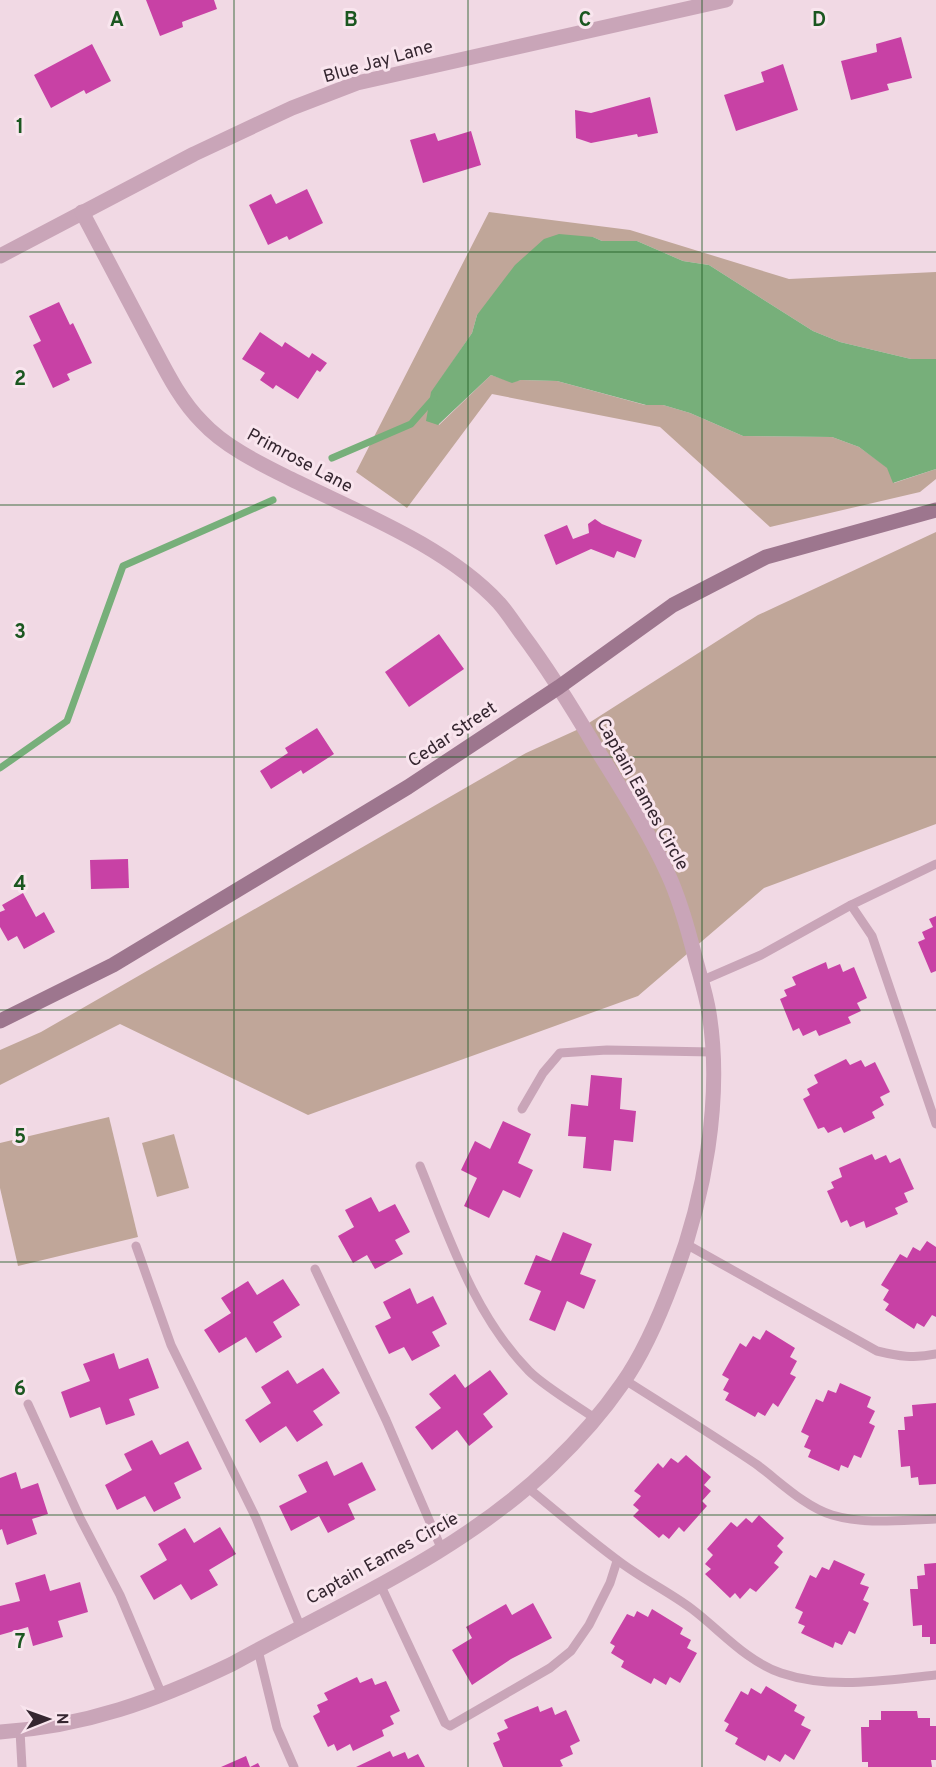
<svg xmlns="http://www.w3.org/2000/svg" width="936" height="1767" font-family="Overpass,sans-serif">
  <rect width="100%" height="100%" fill="#f1d9e4"/>
  <g fill="#c0a699">
    <path d="M489 212 630 230 789 279 936 272V359H911L840 342 813 331 709 265 683 261 637 241H602L593 237 477 315 472 333 432 392 439 425 491 375 512 382 521 380 557 381 645 405H663L690 413 743 436 832 437 859 447 888 468 894 483 936 469V479L920 492 770 527 660 427 492 394 407 508 356 472Z"/>
    <path d="M936 532V824L764 888 638 996 308 1115 120 1024 0 1085V1050L41 1032 526 753 581 728 758 615Z"/>
    <path d="M109 1117 138 1237 18 1266 0 1188V1143Z"/>
    <path d="M174 1134 189 1188 157 1197 142 1143Z"/>
  </g>
  <path fill="#77af7a" d="M559 234 593 237 602 241H637L683 261 709 265 813 331 840 342 911 359H936V469L893 483 887 468 859 447 832 437 743 436 690 413 663 405H646L557 381 521 380 512 383 491 375 438 425 426 421 431 392 472 333 477 315 515 265 544 239Z"/>
  <g fill="none" stroke-linecap="round" stroke-linejoin="round">
    <g stroke="#77af7a" stroke-width="7">
      <path d="M332 458 411 424 434 398"/>
      <path d="M0 768 67 721 123 566 273 500"/>
    </g>
  </g>
  <g fill="#c841a5">
    <path d="M146 0H214L217 9 182 22 183 27 160 36Z"/>
    <path d="M901 37 912 78 887 84 889 90 851 100 841 61 877 52 876 44Z"/>
    <path d="M92 44 111 81 86 94 84 90 51 108 34 75Z"/>
    <path d="M783 64 798 110 736 131 724 95 764 82 761 72Z"/>
    <path d="M650 97 658 133 638 137 637 134 591 143 576 138 575 110 591 113Z"/>
    <path d="M471 131 481 165 423 183 410 140 435 133 438 141Z"/>
    <path d="M307 189 323 223 289 240 287 236 268 245 249 205 271 194 276 204Z"/>
    <path d="M59 302 70 325 73 323 92 363 67 374 70 380 53 388 33 345 41 341 29 316Z"/>
    <path d="M260 332 282 347 285 342 309 358 312 353 327 363 320 372 317 370 298 399 276 385 273 389 260 380 265 373 242 359Z"/>
    <path d="M595 519 602 524 642 540 635 558 617 551 614 558 591 549 556 565 544 535 567 525 573 539 589 533 588 524Z"/>
    <path d="M439 634 464 669 409 707 385 672Z"/>
    <path d="M317 728 334 754 303 774 301 770 271 789 260 771 288 753 285 748Z"/>
    <path d="M128 859 129 888 91 889 90 860Z"/>
    <path d="M23 893 36 917 44 912 55 932 24 949 17 936 8 941 0 927V912L5 910 2 905Z"/>
    <path d="M936 916V971L931 973 918 942 925 939 922 932 933 927 929 919Z"/>
    <path d="M826 962 828 969 840 964 843 972 854 967 867 998 857 1003 861 1011 848 1017 851 1023 819 1036 816 1030 803 1036 799 1028 793 1031 780 999 787 996 784 990 796 985 792 977Z"/>
    <path d="M846 1059 850 1065 861 1060 865 1067 875 1062 890 1092 880 1097 884 1105 872 1112 875 1118 844 1133 841 1127 828 1133 824 1127 818 1129 803 1099 810 1095 807 1089 818 1083 814 1075Z"/>
    <path d="M591 1075 622 1078 620 1109 636 1111 633 1142 614 1140 611 1171 583 1168 586 1137 568 1136 571 1104 588 1106Z"/>
    <path d="M503 1121 531 1134 518 1163 533 1170 520 1198 503 1190 489 1218 464 1206 477 1178 461 1170 475 1141 490 1149Z"/>
    <path d="M872 1154 875 1160 886 1155 890 1163 900 1158 914 1189 904 1193 908 1202 895 1208 898 1214 866 1228 864 1221 850 1227 847 1220 841 1223 827 1191 834 1188 831 1182 842 1177 839 1168Z"/>
    <path d="M371 1197 379 1212 395 1204 410 1232 395 1240 403 1254 375 1269 367 1255 353 1263 338 1236 354 1227 345 1210Z"/>
    <path d="M563 1232 592 1244 580 1274 596 1280 584 1309 567 1301 555 1331 529 1320 541 1291 524 1284 536 1255 551 1261Z"/>
    <path d="M927 1241 936 1247V1317L932 1315 924 1327 917 1323 914 1329 885 1310 889 1304 883 1300 889 1290 881 1285 900 1254 907 1258 913 1247 920 1251Z"/>
    <path d="M283 1279 300 1305 273 1322 282 1337 256 1353 246 1337 219 1353 204 1330 231 1313 221 1298 248 1281 257 1295Z"/>
    <path d="M410 1288 417 1304 433 1296 447 1324 432 1332 440 1346 412 1361 404 1347 389 1354 375 1326 391 1318 383 1302Z"/>
    <path d="M766 1330 795 1348 790 1357 797 1361 790 1374 796 1377 778 1407 773 1403 765 1416 758 1412 755 1417 725 1400 729 1393 723 1390 729 1379 722 1375 740 1343 746 1347 753 1336 760 1340Z"/>
    <path d="M114 1353 119 1369 148 1358 159 1388 129 1399 135 1415 106 1425 100 1407 70 1418 61 1392 90 1381 83 1364Z"/>
    <path d="M323 1368 340 1393 313 1411 323 1425 297 1442 286 1426 260 1443 245 1420 271 1403 261 1387 288 1370 297 1384Z"/>
    <path d="M490 1370 508 1394 483 1414 493 1427 469 1446 457 1430 432 1450 415 1427 441 1408 429 1394 455 1374 465 1388Z"/>
    <path d="M840 1383 871 1397 867 1407 875 1411 869 1423 875 1426 861 1458 854 1455 848 1468 841 1465 839 1471 808 1457 811 1450 804 1447 809 1436 801 1432 816 1399 823 1402 828 1390 836 1393Z"/>
    <path d="M936 1403V1484L919 1485 918 1477 911 1478 910 1466 901 1467 898 1430H905L904 1417 913 1416 912 1405Z"/>
    <path d="M152 1440 160 1455 188 1441 202 1469 174 1483 181 1498 154 1512 145 1496 117 1510 105 1485 132 1470 124 1454Z"/>
    <path d="M686 1455 711 1477 704 1485 711 1491 702 1501 707 1506 684 1532 679 1527 669 1539 663 1534 659 1538 633 1516 639 1510 633 1505 641 1496 634 1491 658 1463 663 1468 671 1458 678 1463Z"/>
    <path d="M327 1461 334 1476 362 1462 376 1490 348 1504 355 1519 328 1533 319 1516 291 1531 279 1506 307 1492 298 1475Z"/>
    <path d="M16 1472 21 1489 38 1483 48 1514 32 1519 37 1534 7 1545 2 1529 0 1530V1478Z"/>
    <path d="M759 1515 784 1538 777 1546 783 1552 774 1563 779 1567 756 1592 750 1588 740 1599 735 1593 730 1598 705 1574 711 1569 705 1564 713 1555 707 1549 731 1522 737 1527 746 1518 752 1523Z"/>
    <path d="M220 1527 236 1554 209 1570 218 1585 191 1600 181 1584 154 1600 140 1576 167 1560 158 1544 185 1528 194 1543Z"/>
    <path d="M834 1560 865 1574 860 1584 869 1587 863 1600 869 1603 855 1634 849 1631 842 1645 835 1642 833 1648 801 1633 805 1626 798 1623 803 1612 795 1608 810 1575 816 1578 822 1567 829 1570Z"/>
    <path d="M936 1563V1644H930V1637H922V1625L913 1626 910 1589H918L917 1576 925 1575 924 1564Z"/>
    <path d="M45 1574 50 1591 80 1582 88 1612 58 1621 63 1637 33 1646 28 1627 0 1635V1606L20 1601 15 1583Z"/>
    <path d="M533 1603 552 1638 511 1659 472 1685 452 1650 472 1638 466 1627 506 1604 512 1615Z"/>
    <path d="M652 1609 683 1628 680 1634 691 1640 687 1648 697 1653 680 1683 670 1677 666 1685 654 1678 651 1684 621 1667 624 1661 611 1653 615 1646 610 1643 627 1614 634 1617 637 1611 648 1617Z"/>
    <path d="M357 1677 360 1683 372 1678 375 1685 386 1681 400 1711 390 1716 394 1724 382 1730 384 1736 353 1751 350 1744 337 1751 334 1744 328 1747 313 1716 320 1712 317 1705 328 1700 324 1693Z"/>
    <path d="M766 1686 797 1705 794 1711 805 1717 801 1725 811 1730 794 1760 785 1754 780 1762 768 1755 765 1761 735 1744 738 1738 725 1731 729 1724 724 1721 741 1691 748 1695 751 1688 761 1694Z"/>
    <path d="M538 1706 540 1712 552 1707 555 1715 566 1710 580 1741 570 1746 573 1754 560 1760 563 1766 560 1767H503L493 1743 500 1740 497 1733 508 1728 504 1720Z"/>
    <path d="M881 1711H917L918 1718H930V1726H936V1760H931L932 1767H868V1762H862L861 1727H869V1720H881Z"/>
    <path d="M390 1751 393 1757 405 1752 408 1759 418 1754 425 1767H356Z"/>
    <path d="M246 1756 250 1767 258 1763 260 1767H221Z"/>
  </g>
  <g fill="none" stroke-linecap="round" stroke-linejoin="round">
    <g stroke="#c9a5b8" stroke-width="9">
      <path d="M936 864 851 905 872 936 936 1124"/>
      <path d="M701 981 761 955 851 905"/>
      <path d="M522 1109 543 1073 560 1053 607 1050 712 1052"/>
      <path d="M420 1166C449 1237 474 1315 529 1371 545 1387 576 1405 596 1419"/>
      <path d="M686 1244 877 1351C898 1356 914 1359 936 1354"/>
      <path d="M136 1246 171 1345 256 1518 300 1626"/>
      <path d="M315 1269 386 1420 442 1550"/>
      <path d="M625 1380C669 1408 713 1435 756 1464 778 1480 805 1507 832 1515 866 1525 901 1520 936 1519"/>
      <path d="M28 1404 80 1518 120 1595 162 1695"/>
      <path d="M527 1487C556 1511 585 1536 616 1559 640 1578 668 1591 692 1609 721 1631 746 1661 781 1673 831 1690 885 1680 936 1675"/>
      <path d="M380 1584 445 1723 450 1726 550 1668 571 1651 589 1625 610 1583 617 1561"/>
      <path d="M258 1650 277 1728 294 1767"/>
      <path d="M20 1731 22 1767"/>
    </g>
    <g stroke="#c9a5b8" stroke-width="15">
      <path d="M0 256 194 154 292 108 357 83 726 0"/>
      <path d="M0 1732C86 1726 155 1701 232 1664 342 1603 461 1553 552 1465 578 1440 602 1413 622 1384 644 1353 660 1315 673 1280 704 1200 723 1099 709 1013 706 994 700 976 695 957 688 929 680 900 668 874 648 830 621 789 596 748 573 709 549 670 522 634 514 623 507 612 499 603 446 546 360 513 291 479 261 464 225 447 202 422 179 399 165 369 150 341 127 298 105 255 82 212"/>
    </g>
    <path stroke="#9d768e" stroke-width="15" d="M0 1021 113 965 408 787 559 687 673 605 766 557 936 510"/>
  </g>
  <path fill="none" stroke="#1b5720" stroke-width="1.5" stroke-opacity="0.55" d="M234 0V1767M468 0V1767M702 0V1767M0 252H936M0 505H936M0 757H936M0 1010H936M0 1262H936M0 1515H936"/>
  <g text-anchor="middle" stroke-width="6" stroke-linejoin="round" paint-order="stroke">
    <g font-size="18" fill="#352630" stroke="#f9e5ee">
      <text transform="translate(378 61) rotate(-16)" y="6">Blue Jay Lane</text>
      <text transform="translate(300 460) rotate(28)" y="6">Primrose Lane</text>
      <text transform="translate(452 734) rotate(-34)" y="6">Cedar Street</text>
      <text transform="translate(643 794) rotate(61)" y="6">Captain Eames Circle</text>
      <text transform="translate(382 1558) rotate(-29)" y="6">Captain Eames Circle</text>
    </g>
  </g>
  <g font-size="20" text-anchor="middle" font-weight="bold" fill="#1b5720" stroke="#f9e5ee" stroke-width="6" stroke-linejoin="round" paint-order="stroke">
    <text x="117" y="26">A</text>
    <text x="351" y="26">B</text>
    <text x="585" y="26">C</text>
    <text x="819" y="26">D</text>
    <text x="20" y="133">1</text>
    <text x="20" y="385">2</text>
    <text x="20" y="638">3</text>
    <text x="20" y="890">4</text>
    <text x="20" y="1143">5</text>
    <text x="20" y="1395">6</text>
    <text x="20" y="1648">7</text>
  </g>
  <g transform="translate(48 1719) rotate(89)" stroke="#f9e5ee" stroke-width="4.5" paint-order="stroke">
  <path d="M0-4.5L10 22L0 15L-10 22Z" fill="#352630"/>
  <text y="-9" font-size="16" font-weight="bold" text-anchor="middle" fill="#352630">N</text>
  </g>
</svg>
